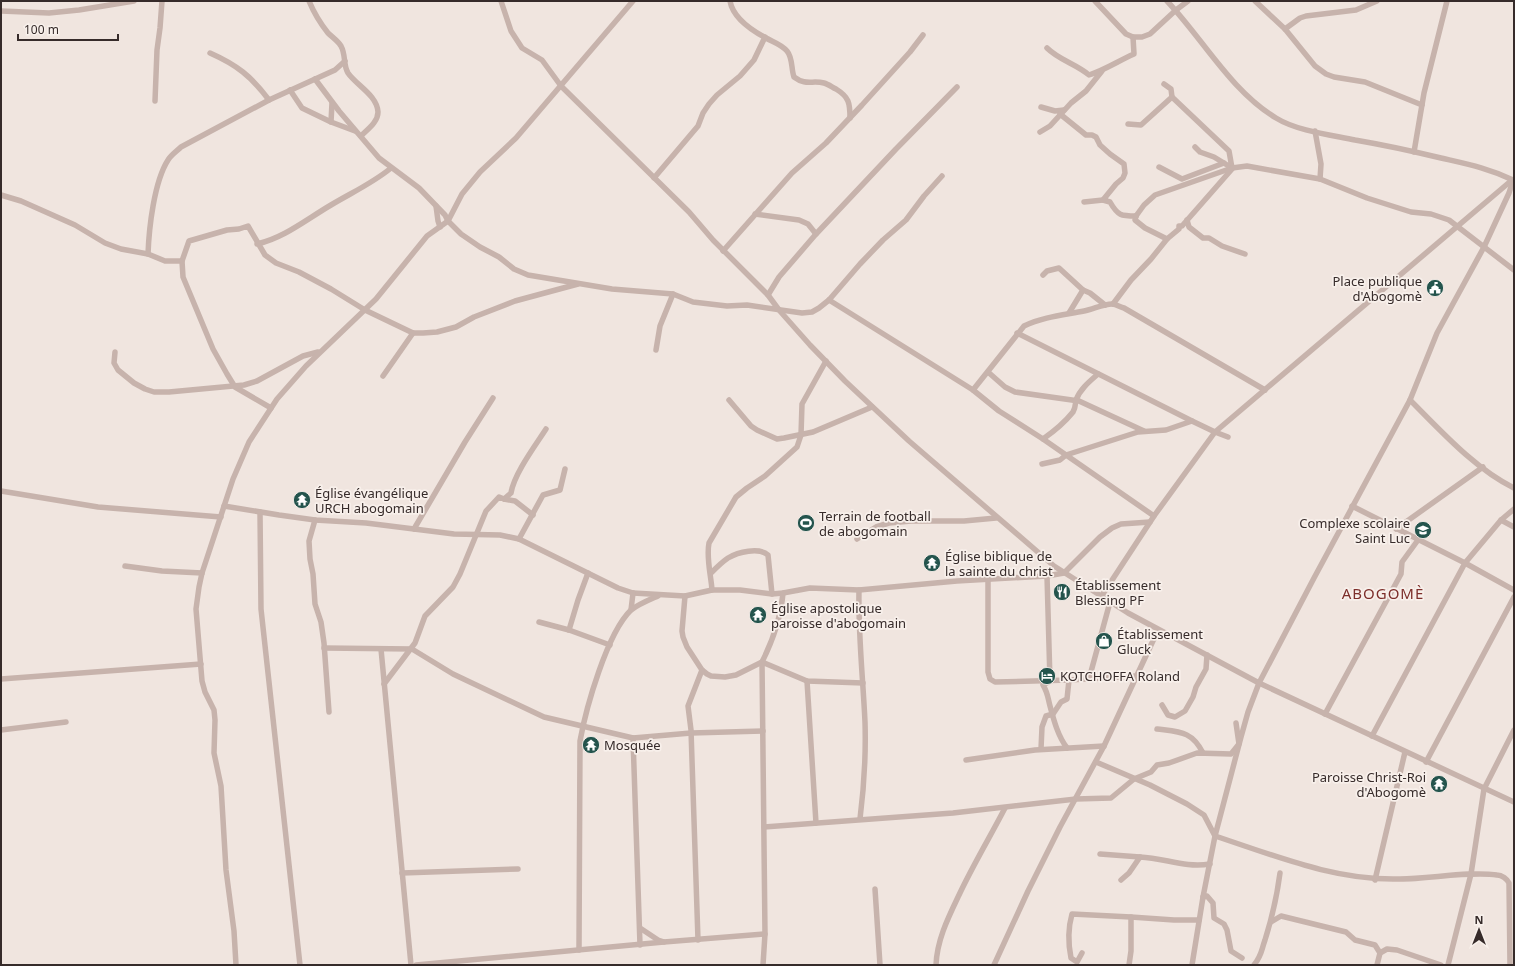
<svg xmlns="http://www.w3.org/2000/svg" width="1515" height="966" font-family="'Noto Sans',sans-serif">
  <rect width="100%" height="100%" fill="#f0e5df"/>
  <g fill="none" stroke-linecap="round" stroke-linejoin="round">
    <g stroke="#c7b3ac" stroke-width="5.5">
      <path d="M309 1C314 13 320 23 328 33 332 37 338 41 341 46 346 55 343 65 348 73 356 85 377 95 378 112 378 122 368 129 361 136"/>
      <path d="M501 1 511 31 522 48 542 60 561 86 689 212 713 240 768 295 779 310 810 345 845 381 909 441 1054 566 1128 613 1259 683 1514 802"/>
      <path d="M730 1C733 18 751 30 766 38 773 42 781 44 787 51 793 58 791 69 794 77 806 86 812 80 824 83 828 84 832 87 836 89 849 97 850 103 850 118"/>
      <path d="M1095 1 1126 34 1133 37H1142L1150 34 1176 10 1188 1"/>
      <path d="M1167 1C1203 39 1231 91 1276 118 1297 131 1331 135 1355 140 1384 145 1412 151 1441 158 1467 164 1488 168 1513 180L1509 193 1484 247 1437 333 1410 400 1314 578 1259 683 1248 712 1241 737 1215 836 1203 897 1192 965"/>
      <path d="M1255 1 1285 29 1315 66 1326 74 1334 77 1365 82 1422 105"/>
      <path d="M1 11 49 13 79 10 134 1"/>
      <path d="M1285 29 1300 18 1306 16 1356 10 1377 1"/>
      <path d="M1047 48C1059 60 1076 64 1089 75 1105 70 1118 61 1134 54L1133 37"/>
      <path d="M210 53C237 65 251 76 269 100"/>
      <path d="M315 79 339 111 379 158 419 188 445 215 448 221 461 234 480 247 499 257 514 269 528 275 612 289 673 294 693 302 727 306 747 305 802 313 812 312 819 308 829 300 860 264 883 240 906 220 924 196 942 176"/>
      <path d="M1164 84 1171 89 1172 97"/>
      <path d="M290 90 302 108 331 122 355 131"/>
      <path d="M155 101 157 50 160 28 162 1"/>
      <path d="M1041 107 1055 111 1064 110"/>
      <path d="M1060 114 1086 135H1092L1096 137 1100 145 1110 154 1124 164 1125 173 1123 178 1116 184 1103 200 1110 202C1118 216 1121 216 1136 216"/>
      <path d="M331 122 332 103"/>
      <path d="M1128 124 1141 125 1172 97 1229 151 1232 168 1214 157 1200 152 1195 147"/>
      <path d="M1315 131 1321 164 1320 179"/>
      <path d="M1040 132 1050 126 1071 103 1086 91 1102 71"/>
      <path d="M1414 152 1424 93 1447 1"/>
      <path d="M1159 167 1182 179 1224 163"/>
      <path d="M654 178 698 126 703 113 709 104 717 95 740 76 754 60 765 37"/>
      <path d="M1 195 21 201 75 225 105 243 121 249 148 254 165 261H182L183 277 213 349 227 374 235 387 271 408"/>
      <path d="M1084 202 1103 200"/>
      <path d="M436 206 438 221 440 227"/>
      <path d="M755 214 799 220 808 224 816 234"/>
      <path d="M1136 216 1144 205 1155 195 1232 168 1247 166 1320 179 1367 198 1411 212 1431 214 1449 220 1514 270"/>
      <path d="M1187 220 1189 227 1203 238H1209L1222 246 1245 254"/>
      <path d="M1167 239 1179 229V226H1182L1232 169"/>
      <path d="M257 244C284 238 307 219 331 205 351 193 373 183 391 168"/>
      <path d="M723 251 792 173 826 143 862 105 910 52 923 35"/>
      <path d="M148 254C149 228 154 182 168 160 171 155 177 151 181 147L269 100 335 70 345 61"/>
      <path d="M182 261 189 241 227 230 239 229 248 226 265 255 276 263 299 272 331 289 365 310 413 333H423L437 332 456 327 474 317 515 301 578 284"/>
      <path d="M1043 275 1047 271 1059 268 1083 290"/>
      <path d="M768 295 779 277 816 234 896 149 957 87"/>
      <path d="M829 300 973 390 999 411 1043 439 1154 516"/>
      <path d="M1113 304 1131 280 1151 259 1167 239 1145 228 1135 220 1136 216"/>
      <path d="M1069 313 1083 290 1090 293 1105 305"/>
      <path d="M1017 333 1192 421 1215 432 1228 437"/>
      <path d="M656 350 660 326 673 294"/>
      <path d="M115 352 114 363 118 370 134 383 145 389 154 392H169L244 385 257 381 303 356 318 352"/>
      <path d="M988 372 1005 387 1015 392 1079 401 1144 431"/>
      <path d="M383 376 413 333"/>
      <path d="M973 390 1024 326C1043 317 1064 315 1084 311 1094 309 1103 304 1112 304 1116 304 1120 307 1124 308L1265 390"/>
      <path d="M729 400 751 426 757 430 777 439 784 438 813 432 872 407"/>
      <path d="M1410 400C1440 430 1475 469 1514 488"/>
      <path d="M1043 439C1053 432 1065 422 1073 412 1076 407 1075 404 1076 400 1080 389 1090 381 1098 374"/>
      <path d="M1042 464 1060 460 1066 455 1138 432 1166 430 1192 421"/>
      <path d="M1 491 98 507 221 517"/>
      <path d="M504 499 511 493C514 474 535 446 546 429"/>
      <path d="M224 506 279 515 315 520 366 523 454 534 500 535 519 539 618 588 633 593 685 596 712 590H740L772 594 783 593 810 588 859 590 957 581 1047 576 1064 573 1100 537 1112 528 1121 524 1150 522"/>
      <path d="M1352 506 1465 563 1514 590"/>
      <path d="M260 512 261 609 300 965"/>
      <path d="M315 520 309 541 310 559 313 574 315 604 321 622 324 643 329 712"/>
      <path d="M1501 520 1514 527"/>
      <path d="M414 529 465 442 493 398"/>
      <path d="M1396 529 1483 467"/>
      <path d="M519 539 543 495 560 490 565 469"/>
      <path d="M857 539 876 527 889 523 911 521H964L996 518"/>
      <path d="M125 566 162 571 202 573"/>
      <path d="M711 573C716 568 722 562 728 558 738 552 759 547 768 555L772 594"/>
      <path d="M1047 576 1050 681"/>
      <path d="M988 579V672L990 679 995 682 1069 680 1137 676"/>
      <path d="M712 590C711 575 706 558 709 543L736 497 747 488 765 476 797 447 801 435 802 404 826 361"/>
      <path d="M859 590C858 634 863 678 865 722 866 754 864 787 860 819"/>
      <path d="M685 596 682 631 683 637 687 647 702 670 707 674 711 676 725 677 736 675 762 662C773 640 781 618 783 593"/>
      <path d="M1101 597 1154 516 1215 432 1512 180"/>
      <path d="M631 610 633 593"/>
      <path d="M539 622 569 630 610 645"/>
      <path d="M569 630 578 600 588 573"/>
      <path d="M324 648 412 649 453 674 544 717 633 738 691 733 763 731"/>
      <path d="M381 649 411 965"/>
      <path d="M1 679 201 664"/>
      <path d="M1089 679 1110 602"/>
      <path d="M807 681 816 823"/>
      <path d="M1050 681 1043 685C1048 693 1048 699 1050 706 1054 721 1058 736 1067 748"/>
      <path d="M384 684 415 643 425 616 453 587 460 574 486 511 499 497 504 499 515 501 533 515"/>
      <path d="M1162 705 1168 715 1175 717 1185 711 1193 697 1196 687 1206 669 1207 655"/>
      <path d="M1325 714 1401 574 1402 562 1418 540"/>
      <path d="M1157 729C1180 732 1192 731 1203 753"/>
      <path d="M1 730 66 722"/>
      <path d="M1372 736 1465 563 1501 520 1514 509"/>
      <path d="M633 738 640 945"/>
      <path d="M1041 749 1042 727 1046 716 1053 714 1061 702 1067 699 1069 680"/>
      <path d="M966 760 1035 750 1104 746"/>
      <path d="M1096 762 1150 785 1187 804 1204 815 1215 836C1276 856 1336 881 1400 879 1430 879 1468 871 1497 875 1502 875 1507 879 1509 883L1510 965"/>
      <path d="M1426 762 1514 597"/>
      <path d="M764 827 953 813 1076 799 1111 798 1134 779 1151 772 1157 765 1169 763 1197 753 1231 754 1239 744 1236 723"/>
      <path d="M1100 854 1140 857"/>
      <path d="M402 873 518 869"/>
      <path d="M1121 880 1129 873 1140 857C1165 858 1184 868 1210 864"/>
      <path d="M1375 880 1405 752"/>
      <path d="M875 889 880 965"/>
      <path d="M1203 897 1207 896 1213 903 1214 918 1224 924 1227 930 1231 951 1242 958"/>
      <path d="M1271 922 1281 916 1346 932 1355 940 1375 945 1380 953"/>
      <path d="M640 928 658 940 664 942 765 934"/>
      <path d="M698 940 691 730 688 706 702 670"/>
      <path d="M579 950 580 741C586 708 607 633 631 610 639 604 649 600 658 596"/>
      <path d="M1082 953 1077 962 1071 958C1068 943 1068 928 1072 914L1131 917 1174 920H1199"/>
      <path d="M236 965 234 931 226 870 221 786 214 753 215 720 214 710 205 692 202 681 196 609 199 587 202 573 233 479 249 442 277 399 306 366 376 299 427 236 448 221 462 194 480 172 516 138 633 1"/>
      <path d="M416 965 664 942"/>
      <path d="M763 965 765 934 762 662 807 681 863 683"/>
      <path d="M936 965C937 940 948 918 959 895 973 865 990 837 1005 808"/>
      <path d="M994 965 1028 891 1060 827 1104 746 1158 630"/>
      <path d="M1129 965 1131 951V917"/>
      <path d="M1254 965C1262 955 1261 951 1265 940 1272 918 1277 896 1280 873"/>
      <path d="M1377 965 1380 953 1387 949 1397 950 1441 965"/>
      <path d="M1448 965 1471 874 1484 789 1514 730"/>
    </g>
  </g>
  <defs>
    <symbol id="civic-disc" viewBox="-11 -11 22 22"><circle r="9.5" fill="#24544d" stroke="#f8f0eb"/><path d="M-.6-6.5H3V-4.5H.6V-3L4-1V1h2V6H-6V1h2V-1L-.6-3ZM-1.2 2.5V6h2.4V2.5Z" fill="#fff"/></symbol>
    <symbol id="temple-disc" viewBox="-11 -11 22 22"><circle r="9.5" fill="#24544d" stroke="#f8f0eb"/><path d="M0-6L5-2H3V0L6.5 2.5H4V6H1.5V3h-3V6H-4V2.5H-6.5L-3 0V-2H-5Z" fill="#fff"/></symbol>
    <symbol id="stadium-disc" viewBox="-11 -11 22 22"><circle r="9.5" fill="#24544d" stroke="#f8f0eb"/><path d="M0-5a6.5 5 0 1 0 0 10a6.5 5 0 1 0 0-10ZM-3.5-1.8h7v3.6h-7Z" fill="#fff"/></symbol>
    <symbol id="school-disc" viewBox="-11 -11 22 22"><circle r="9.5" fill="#24544d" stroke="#f8f0eb"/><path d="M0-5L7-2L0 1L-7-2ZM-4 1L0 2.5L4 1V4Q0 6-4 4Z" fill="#fff"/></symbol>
    <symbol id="restaurant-disc" viewBox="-11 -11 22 22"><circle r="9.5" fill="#24544d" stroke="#f8f0eb"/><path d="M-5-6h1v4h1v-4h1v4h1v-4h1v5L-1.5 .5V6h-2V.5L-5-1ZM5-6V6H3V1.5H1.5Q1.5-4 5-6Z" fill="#fff"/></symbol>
    <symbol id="shop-disc" viewBox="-11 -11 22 22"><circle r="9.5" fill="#24544d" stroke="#f8f0eb"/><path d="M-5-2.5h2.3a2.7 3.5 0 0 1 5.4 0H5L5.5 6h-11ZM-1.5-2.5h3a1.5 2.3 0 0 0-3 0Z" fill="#fff"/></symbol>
    <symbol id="hotel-disc" viewBox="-11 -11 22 22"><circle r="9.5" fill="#24544d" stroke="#f8f0eb"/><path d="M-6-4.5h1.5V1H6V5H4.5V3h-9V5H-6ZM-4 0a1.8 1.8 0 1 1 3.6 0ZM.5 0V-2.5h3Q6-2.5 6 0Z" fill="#fff"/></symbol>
  </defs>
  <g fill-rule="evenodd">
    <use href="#civic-disc" x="1425" y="278" width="20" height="20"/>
    <use href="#temple-disc" x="292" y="490" width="20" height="20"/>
    <use href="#stadium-disc" x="796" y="513" width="20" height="20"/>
    <use href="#school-disc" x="1413" y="520" width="20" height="20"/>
    <use href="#temple-disc" x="922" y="553" width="20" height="20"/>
    <use href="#restaurant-disc" x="1052" y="582" width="20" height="20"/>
    <use href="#temple-disc" x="748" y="605" width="20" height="20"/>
    <use href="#shop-disc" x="1094" y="631" width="20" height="20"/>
    <use href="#hotel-disc" x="1037" y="666" width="20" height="20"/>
    <use href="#temple-disc" x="581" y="735" width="20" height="20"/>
    <use href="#temple-disc" x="1429" y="774" width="20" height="20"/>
  </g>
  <g text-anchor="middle" stroke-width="3.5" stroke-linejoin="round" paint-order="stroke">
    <g font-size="13" fill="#362b2a" stroke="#f8f0eb" text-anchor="start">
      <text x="1422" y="286" text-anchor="end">Place publique<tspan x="1422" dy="15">d'Abogomè</tspan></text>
      <text x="315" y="498">Église évangélique<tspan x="315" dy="15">URCH abogomain</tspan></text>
      <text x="819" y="521">Terrain de football<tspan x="819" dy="15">de abogomain</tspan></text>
      <text x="1410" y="528" text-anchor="end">Complexe scolaire<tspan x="1410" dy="15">Saint Luc</tspan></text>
      <text x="945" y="561">Église biblique de<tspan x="945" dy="15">la sainte du christ</tspan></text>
      <text x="1075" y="590">Établissement<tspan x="1075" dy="15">Blessing PF</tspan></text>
      <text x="771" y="613">Église apostolique<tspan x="771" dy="15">paroisse d'abogomain</tspan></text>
      <text x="1117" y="639">Établissement<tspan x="1117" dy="15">Gluck</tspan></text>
      <text x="1060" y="681">KOTCHOFFA Roland</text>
      <text x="604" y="750">Mosquée</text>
      <text x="1426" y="782" text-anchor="end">Paroisse Christ-Roi<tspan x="1426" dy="15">d'Abogomè</tspan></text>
    </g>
    <g font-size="15" letter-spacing="1" fill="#7d2f2b" stroke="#f8f0eb">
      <text x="1383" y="599">ABOGOMÈ</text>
    </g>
  </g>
  <rect width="1515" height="966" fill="none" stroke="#362b2a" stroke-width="4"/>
  <g transform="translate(1479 930)" stroke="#f8f0eb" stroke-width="3" paint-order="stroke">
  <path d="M0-3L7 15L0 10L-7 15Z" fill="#362b2a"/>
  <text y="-6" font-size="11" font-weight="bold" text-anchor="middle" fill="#362b2a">N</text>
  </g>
  <path d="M18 34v6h100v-6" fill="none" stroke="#362b2a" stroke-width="2"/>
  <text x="24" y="34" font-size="12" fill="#362b2a" stroke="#f8f0eb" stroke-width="3" paint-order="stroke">100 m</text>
</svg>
